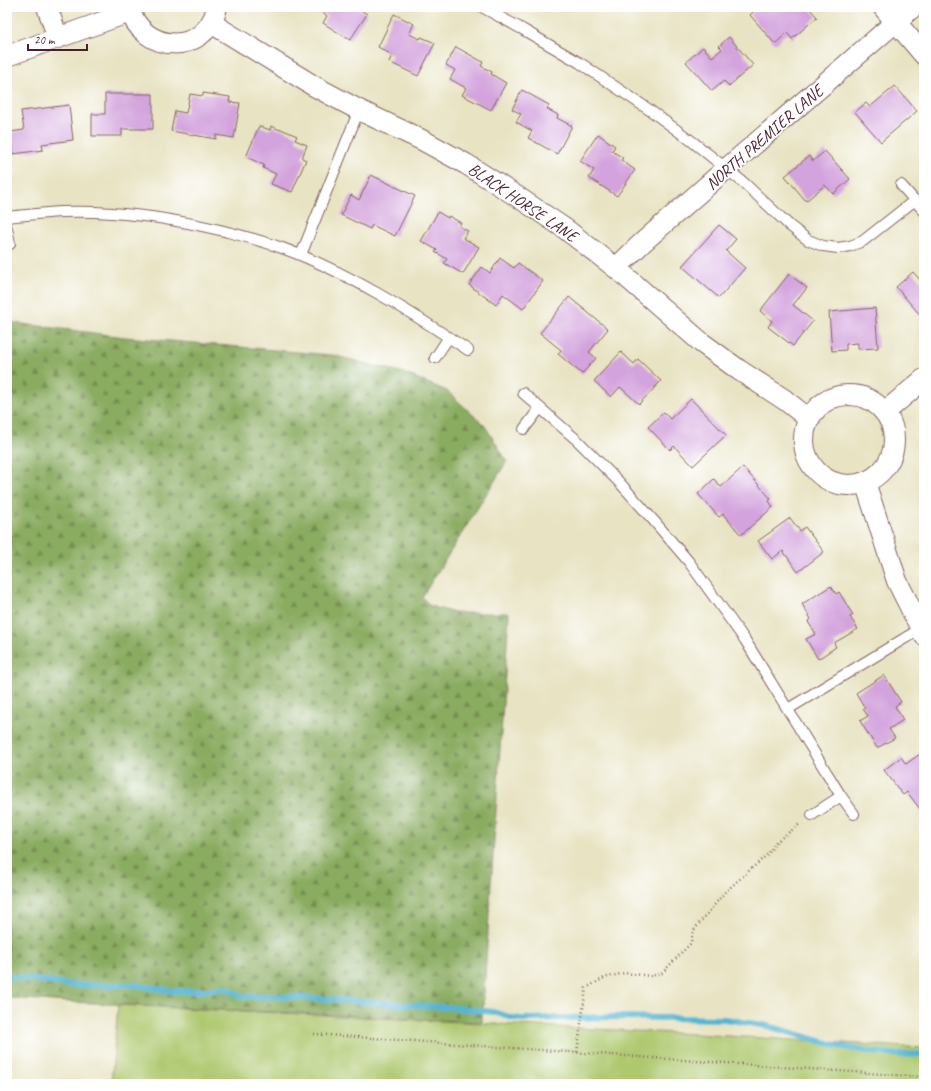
<svg xmlns="http://www.w3.org/2000/svg" width="931" height="1091" font-family="Caveat,sans-serif">
  <defs>
    <pattern id="forest-firs" width="22" height="20" patternUnits="userSpaceOnUse"><rect width="22" height="20" fill="#8aac61"/><path d="M5 1l3.5 6h-7zM16 11l3.5 6h-7z" fill="#738b50"/></pattern>
  </defs>
  <rect width="100%" height="100%" fill="#fff"/>
  <filter id="ink" filterUnits="userSpaceOnUse"><feTurbulence type="fractalNoise" baseFrequency=".025" numOctaves="2"/><feDisplacementMap in="SourceGraphic" scale="8" xChannelSelector="R" yChannelSelector="G"/><feConvolveMatrix kernelMatrix="1 2 1 2 8 2 1 2 1" color-interpolation-filters="sRGB"/></filter>
  <filter id="wash" filterUnits="userSpaceOnUse"><feTurbulence type="fractalNoise" baseFrequency=".012" numOctaves="4" result="noise"/><feDisplacementMap in="SourceGraphic" scale="16" xChannelSelector="R" yChannelSelector="G"/><feGaussianBlur stdDeviation="0.9" result="paint"/><feColorMatrix in="noise" values="0 0 0 0 0 0 0 0 0 0 0 0 0 0 0 0 0 1.4 0 .05"/><feComposite in="paint" operator="in"/></filter>
  <g filter="url(#wash)">
    <rect width="100%" height="100%" fill="#e8e3c2"/>
    <path fill="#aec86e" stroke="#7c744c" d="M118 1005 696 1034 924 1048V1084H111Z"/>
    <path fill="url(#forest-firs)" stroke="#6a6646" d="M7 322 125 337 332 355 401 372 447 391 485 426 507 461 422 597 430 606 455 613H509L482 1022 69 1002 7 998Z"/>
    <g fill="none" stroke-linecap="round" stroke-linejoin="round">
      <path stroke="#54b5d3" stroke-width="6" d="M7 976 69 985H135L172 991H199L225 988 243 997 269 996 308 998 458 1008 493 1012 513 1018 521 1019 613 1017 725 1019 768 1026 834 1045 871 1052 901 1055 924 1054"/>
    </g>
    <g id="blocks">
      <g fill="#d3a3dd">
        <path d="M313 7H356L367 14 350 40 323 23 327 16Z"/>
        <path d="M758 7H773L776 10 779 7H808L817 17 792 39 787 33 775 44 750 15Z"/>
        <path d="M394 14 414 24 409 34 420 39 421 37 435 43 418 76 389 62 392 55 378 47Z"/>
        <path d="M729 37 753 65 729 86 724 81 712 91 686 62 703 47 712 57 722 49 719 46Z"/>
        <path d="M456 47 483 62 481 66 492 72 491 74 506 83 491 110 462 95 466 88 450 79 455 70 446 65Z"/>
        <path d="M895 86 917 111 881 142 855 112 866 103 870 107Z"/>
        <path d="M522 90 549 105 547 109 558 115 557 118 572 126 557 154 528 138 532 131 516 122 521 114 512 109Z"/>
        <path d="M203 93 230 97 229 102 240 103 234 138 216 135V139L171 131 175 111 186 113 190 94 203 96Z"/>
        <path d="M105 94H153V129H122V136H92V114H105Z"/>
        <path d="M69 105 73 140 42 144 43 150 13 154 10 132 24 130 21 111Z"/>
        <path d="M259 126 270 130 271 126 280 130 281 129 297 136 295 140 307 145 302 158 306 160 292 192 271 184 276 174 263 168 264 165 246 157Z"/>
        <path d="M598 134 615 146 612 151 623 158 621 160 635 170 617 196 589 178 594 170 580 161Z"/>
        <path d="M825 151 850 179 833 194 825 185 806 201 785 176 809 156 813 161Z"/>
        <path d="M371 175 415 196 395 236 372 225 370 229 341 215 351 195 359 200Z"/>
        <path d="M438 212 448 218 449 216 461 223 459 226 468 231 463 238 479 247 463 274 444 263 447 259 435 252 437 250 421 241Z"/>
        <path d="M719 225 736 239 726 251 745 268 719 298 682 266Z"/>
        <path d="M500 258 514 268 518 263 543 281 523 309 503 294 496 305 469 285 482 267 490 273Z"/>
        <path d="M913 272 921 281 924 278V313L921 316 896 287Z"/>
        <path d="M789 274 807 288 793 305 813 321 793 346 768 327 772 321 760 311Z"/>
        <path d="M569 297 608 329 589 352 596 358 582 374 558 354 561 350 540 333Z"/>
        <path d="M875 308 878 348 858 349V343L846 344V350L832 351 829 312Z"/>
        <path d="M621 352 634 364 638 359 661 381 639 404 620 387 611 397 594 381Z"/>
        <path d="M691 399 726 435 693 466 674 446 670 450 648 427 664 412 670 419Z"/>
        <path d="M743 467 771 499 769 501 773 507 741 535 723 514 719 517 698 494 714 479 721 487Z"/>
        <path d="M790 518 800 531 805 527 824 552 798 572 783 551 772 559 758 541Z"/>
        <path d="M831 586 836 594 839 592 853 615 850 617 858 629 834 643 836 647 818 659 806 639 816 634 808 622 811 619 802 604Z"/>
        <path d="M884 675 901 702 895 706 903 720 889 729 895 738 877 748 860 721 868 716 863 709 865 708 856 693Z"/>
        <path d="M924 751V814L907 792 903 795 884 770 901 757 906 764Z"/>
      </g>
    </g>
  </g>
  <g filter="url(#ink)">
    <use href="#blocks" fill-opacity="0" stroke="#816460" stroke-width="1"/>
    <g fill="none" stroke-linecap="round" stroke-linejoin="round">
      <defs>
        <g id="lane">
          <path d="M482 7 522 29 580 63 651 111 693 142 744 183 790 226 808 240 823 246 838 248 850 246 863 241 915 200"/>
          <path d="M901 185 924 211"/>
          <path d="M7 217C25 215 43 213 61 212 116 210 171 218 224 231 243 236 263 241 282 248 348 272 409 311 468 350"/>
          <path d="M7 228 10 244"/>
          <path d="M301 255 359 110"/>
          <path d="M435 358 449 337"/>
          <path d="M523 393 578 441 620 483 654 521 689 562 745 640 841 796 854 814"/>
          <path d="M524 429 540 408"/>
          <path d="M788 709 920 629"/>
          <path d="M812 815 841 796"/>
        </g>
        <g id="street">
          <path d="M47 7 58 38"/>
          <path d="M129 7C142 55 207 56 217 7"/>
          <path d="M883 7 924 55"/>
          <path d="M211 23 314 86 359 110 424 141 466 164 518 197 564 228 616 268 702 343 739 370 785 400 809 419"/>
          <path d="M7 56 130 12"/>
          <path d="M616 268 642 243 726 169 913 7"/>
          <circle cx="849" cy="440" r="45"/>
          <path d="M885 412 924 379"/>
          <path d="M865 482 897 581 924 635"/>
        </g>
      </defs>
      <use href="#lane" stroke="#816460" stroke-width="12"/>
      <use href="#street" stroke="#816460" stroke-width="22"/>
      <g stroke="#816460" stroke-width="2.5" stroke-dasharray="1 3" stroke-linecap="butt">
        <path d="M314 1034 924 1077"/>
        <path d="M577 1052 586 988 604 978 624 973 651 976 662 973 691 943 693 931 725 892 768 854 776 842 801 823"/>
      </g>
      <use href="#lane" stroke="#fff" stroke-width="10"/>
      <use href="#street" stroke="#fff" stroke-width="20"/>
    </g>
  </g>
  <g text-anchor="middle" stroke-width="3.5" stroke-linejoin="round" paint-order="stroke">
    <g font-size="17" fill="#4a1f2b" stroke="#fff">
      <text transform="translate(764 137) rotate(-41)" y="6">NORTH PREMIER LANE</text>
      <text transform="translate(523 202) rotate(34)" y="6">BLACK HORSE LANE</text>
    </g>
  </g>
  <rect width="931" height="1091" fill="none" stroke="#fff" stroke-width="24"/>
  <path d="M28 44v6h59v-6" fill="none" stroke="#4a1f2b" stroke-width="2"/>
  <text x="34" y="44" font-size="12" fill="#4a1f2b" stroke="#ffffff" stroke-width="3" paint-order="stroke">20 m</text>
</svg>
